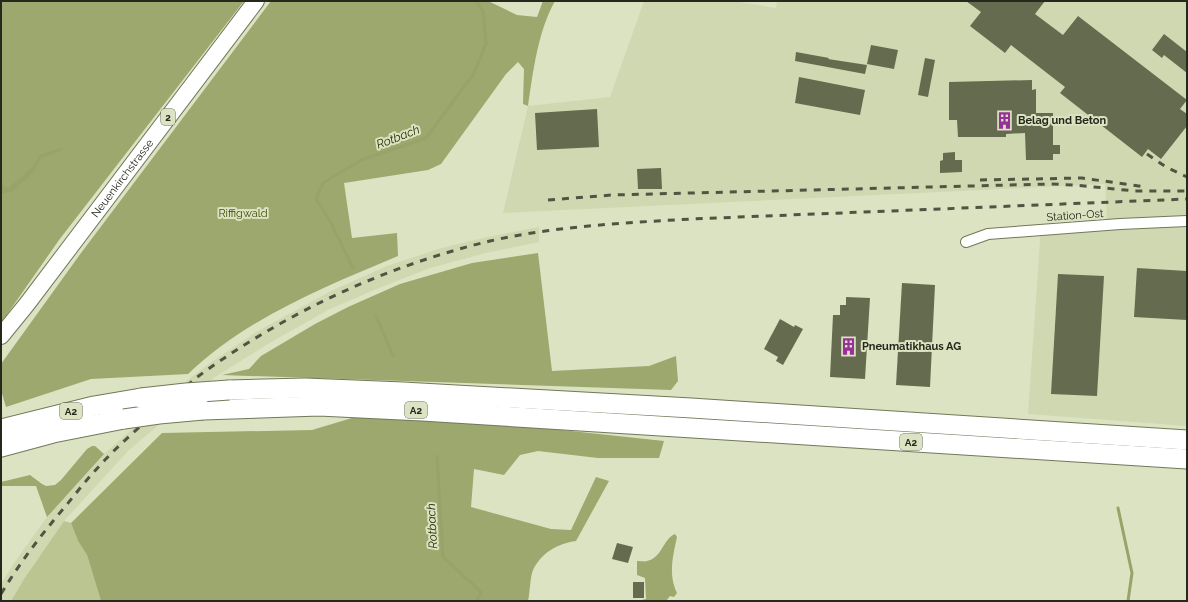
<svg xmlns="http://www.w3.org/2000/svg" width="1188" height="602" font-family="Raleway,sans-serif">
  <rect width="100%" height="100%" fill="#dce3c2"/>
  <g fill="#d0d8b1">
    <path d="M644 1H733L776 8 777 1H1187V426L1028 414 1041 226 1107 220 1105 184 503 213 528 106 610 97Z"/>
    <path d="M539 227V242L486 253 430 268 374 290 328 310 268 344 215 377 128 451 64 521 24 579 11 601H1V584L14 563 47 517 59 503 104 454 189 379 210 363 258 331 331 291 387 266 438 249 487 237Z"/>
  </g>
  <path fill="#bac592" d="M64 521 71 523 78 541 87 555 101 601H11L24 579Z"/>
  <g fill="#9ca86d">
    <path d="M1 1H244L59 240 1 323Z"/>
    <path d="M271 1H488L517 15 537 17 543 1H555C538 31 533 72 528 106L523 104 524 69 518 62 506 74 441 164 428 170 344 183 352 238 397 233 398 256C324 287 247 318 188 374L91 379 6 407 1 390V364L81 253Z"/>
    <path d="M538 253 552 371 649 366 676 356 678 381 671 390 222 375 249 369 261 356 315 324 348 307 400 284 472 263Z"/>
    <path d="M362 415 515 425 664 441 659 458H598L538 451 520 455 504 475 474 469 471 507 551 529 571 530 596 477 609 481 576 541C557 544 542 552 533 570 530 577 530 593 528 601H101L87 555 78 541 71 523 162 433 312 430Z"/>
    <path d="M92 446H95L104 454 47 517 36 486H1V482L30 475 42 484 46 486 55 485 61 480 87 449Z"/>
    <path d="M675 534 677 537C673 556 668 574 677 593L674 597 670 596 666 601H637L646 599 645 578 637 575V561C640 561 645 562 647 561 662 558 663 539 675 534Z"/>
  </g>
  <path fill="#97a369" d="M34 167 36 170 13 191 1 194V180L5 187 9 188 30 169Z"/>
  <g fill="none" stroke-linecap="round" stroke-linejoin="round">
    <g stroke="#97a369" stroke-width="3">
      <path d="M34 167 41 156 60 150"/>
      <path d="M353 268 330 221 316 199 323 183 361 160 426 138 473 75 486 44 483 11 476 1"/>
      <path d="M376 316 393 356"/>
      <path d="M437 456 443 557 481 592 477 601"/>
      <path d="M1118 508 1132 573 1128 601"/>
    </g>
  </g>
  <g fill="#656b4e">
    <path d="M966 1H1045L1035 14 1063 35 1078 16 1187 100 1180 109 1187 114V126L1161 159 1148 149 1142 157 1060 93 1065 87 1011 45 1005 53 970 26 981 12Z"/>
    <path d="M1164 34 1187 52V73L1164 55 1162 58 1152 50Z"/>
    <path d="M871 45 898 50 894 69 867 64Z"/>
    <path d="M796 52 829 58 828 59 867 65 865 74 795 61Z"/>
    <path d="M925 58 935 60 928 97 918 95Z"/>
    <path d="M799 77 865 90 860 115 795 103Z"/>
    <path d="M1032 80V90L1036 89V113H1053V145H1060V154H1053V160H1026L1025 133 1006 134V137H958L957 120H949V82Z"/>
    <path d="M597 109 599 147 537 150 535 113Z"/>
    <path d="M955 152V160H962V172L940 173V161L943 160V153Z"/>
    <path d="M661 168 662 189H638L637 169Z"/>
    <path d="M1137 268 1187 271V320L1134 317Z"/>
    <path d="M1058 274 1104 276 1097 396 1051 394Z"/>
    <path d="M902 283 935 285 930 387 896 385Z"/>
    <path d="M846 297 870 298 865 379 830 377 833 315H840V305H846Z"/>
    <path d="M780 319 794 327 795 325 803 329 783 365 776 361 778 357 764 349Z"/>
    <path d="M617 543 633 547 628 563 612 559Z"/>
    <rect x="633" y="582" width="11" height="16"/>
  </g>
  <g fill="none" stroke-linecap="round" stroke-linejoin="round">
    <defs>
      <path id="street" d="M966 242 988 234 1120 224 1187 221"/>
      <g id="primary">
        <path id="s1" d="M1 336 27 304 256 1"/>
      </g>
      <g id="highway">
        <path d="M229 390 305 388 403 392 691 408 1187 440"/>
        <path d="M203 410 319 406 422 411 1187 459"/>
        <path d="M1 429 94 406 141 398"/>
        <path d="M1 447 53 433 124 419"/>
      </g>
    </defs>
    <use href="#street" stroke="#71785a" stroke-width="12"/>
    <use href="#primary" stroke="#71785a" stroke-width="18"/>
    <use href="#highway" stroke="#71785a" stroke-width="21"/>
    <use href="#street" stroke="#fff" stroke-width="10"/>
    <use href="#primary" stroke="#fff" stroke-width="16"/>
    <use href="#highway" stroke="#fff" stroke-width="19"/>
    <g stroke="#515443" stroke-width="3" stroke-dasharray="7 7" stroke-linecap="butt">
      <path d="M1147 154 1166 167 1187 177"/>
      <path d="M980 180 1082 178 1146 187"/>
      <path d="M548 200 612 195 1050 184 1074 185 1135 191H1187"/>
      <path d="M1 594C19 564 41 535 64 508 74 496 83 484 93 473 115 448 140 426 165 405 177 395 188 384 200 375 287 312 386 266 490 241 556 226 624 223 691 219L1187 199"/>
    </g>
    <defs>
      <g id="highway-bridge">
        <path d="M141 398 186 393 229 390"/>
        <path d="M124 419 159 414 203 410"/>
      </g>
    </defs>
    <use href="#highway-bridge" stroke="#71785a" stroke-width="21" stroke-linecap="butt"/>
    <use href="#highway-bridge" stroke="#fff" stroke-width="19"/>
  </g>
  <defs>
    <symbol id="building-bare" viewBox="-9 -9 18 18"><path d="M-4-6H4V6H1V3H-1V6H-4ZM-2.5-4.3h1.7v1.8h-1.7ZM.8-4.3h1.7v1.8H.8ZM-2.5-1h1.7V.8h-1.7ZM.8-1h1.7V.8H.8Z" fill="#963297" stroke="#dce3c2" stroke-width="2.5" paint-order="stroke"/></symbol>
  </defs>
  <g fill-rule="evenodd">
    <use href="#building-bare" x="992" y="108" width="25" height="25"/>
    <use href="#building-bare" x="836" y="334" width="25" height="25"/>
  </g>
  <g text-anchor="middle" stroke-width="4" stroke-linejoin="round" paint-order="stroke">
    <g fill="#dce3c2" stroke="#5c604d" stroke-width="1">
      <rect x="161" y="109" width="14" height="16" rx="3"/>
      <rect x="405" y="402" width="22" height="16" rx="3"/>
      <rect x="60" y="403" width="22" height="16" rx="3"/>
      <rect x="900" y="434" width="22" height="16" rx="3"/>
    </g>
    <g font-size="10" font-weight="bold" fill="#25281b">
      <text x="168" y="121">2</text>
      <text x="416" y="414">A2</text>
      <text x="71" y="415">A2</text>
      <text x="911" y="446">A2</text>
    </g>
    <g font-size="11" font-weight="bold" fill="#25281b" stroke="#dce3c2" text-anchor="start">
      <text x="1018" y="124">Belag und Beton</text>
      <text x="862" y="350">Pneumatikhaus AG</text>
    </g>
    <g font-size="11" fill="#25281b" stroke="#dce3c2">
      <text dy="4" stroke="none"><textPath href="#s1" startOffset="199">Neuenkirchstrasse</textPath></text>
      <text transform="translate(1075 215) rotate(-4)" y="4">Station-Ost</text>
    </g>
    <g font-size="11" fill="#424b04" stroke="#dce3c2">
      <text x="243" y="217">Riffigwald</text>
    </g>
    <g font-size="12" font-style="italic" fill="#282f00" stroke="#dce3c2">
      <text transform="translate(398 137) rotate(-21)" y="4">Rotbach</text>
      <text transform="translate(432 526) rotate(-93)" y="4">Rotbach</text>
    </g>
  </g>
  <rect width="1188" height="602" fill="none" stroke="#25281b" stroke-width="4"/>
</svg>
